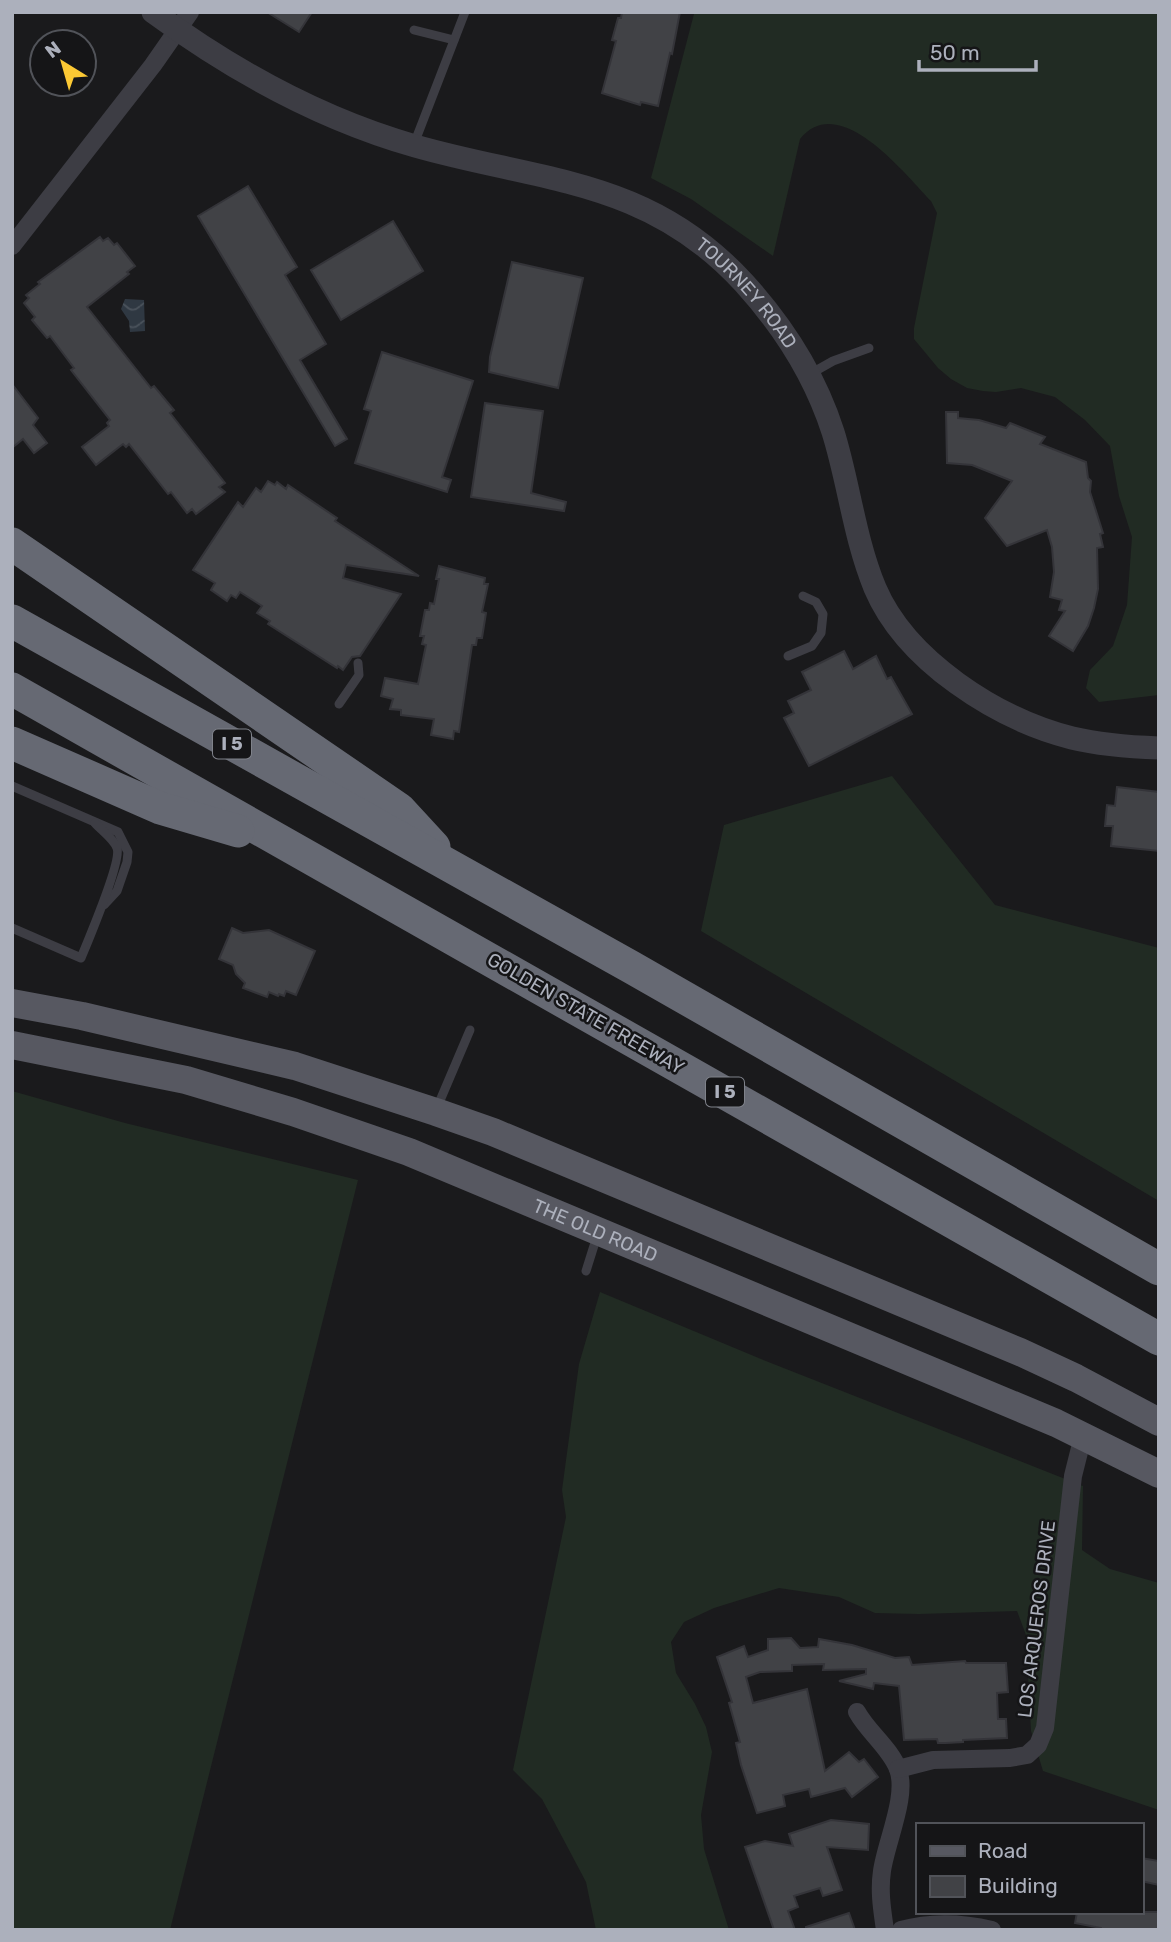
<svg xmlns="http://www.w3.org/2000/svg" width="1171" height="1942" font-family="Rubik,sans-serif">
  <defs>
    <pattern id="water-waves" width="16" height="10" patternUnits="userSpaceOnUse" patternTransform="scale(1.75)"><rect width="16" height="10" fill="#2f3842"/><path d="M0 5q4-4 8 0t8 0" fill="none" stroke="#4a525b"/></pattern>
  </defs>
  <rect width="100%" height="100%" fill="#1a1a1c"/>
  <g fill="#212b23">
    <path d="M697 12H1159V695L1099 702 1086 688 1090 670 1113 646 1127 605 1132 537 1119 496 1110 446 1085 420 1055 397 1021 388 996 392 983 391 967 388 951 379 938 368 914 339V328L937 213 931 201C905 174 839 90 800 139L773 256 691 199 651 178 694 14Z"/>
    <path d="M892 776 995 905 1159 948V1201L701 931 724 825Z"/>
    <path d="M12 1091 125 1123 358 1180 170 1930H12Z"/>
    <path d="M600 1292 761 1359 1083 1486 1082 1550 1110 1569 1159 1583V1810L1043 1771 1031 1731 1026 1635 1017 1611 919 1614 875 1613 839 1597 779 1588 714 1608 684 1622 671 1642 676 1673 695 1704 706 1727 712 1752 701 1815 704 1849 729 1930H596L586 1882 542 1799 513 1770 566 1517 562 1490 579 1364Z"/>
  </g>
  <path fill="url(#water-waves)" d="M125 299 144 300 145 331 130 332 129 321 121 309Z"/>
  <g fill="#414246" stroke="#343439" stroke-width="2">
    <path d="M267 12H312L299 32Z"/>
    <path d="M622 12H680L672 54 670 53 658 106 641 102 640 105 602 93 616 41 612 40 618 18H621Z"/>
    <path d="M248 186 297 267 285 275 326 344 300 360 347 439 335 446 198 216Z"/>
    <path d="M393 221 423 271 341 320 311 270Z"/>
    <path d="M100 237 103 241 108 238 114 245 117 243 135 266 127 272 129 274 87 307 151 388 154 386 174 410 170 413 225 483 219 487 225 492 196 514 192 509 187 513 171 492 168 494 129 444 126 447 123 444 96 465 82 447 109 426 107 423 110 420 71 370 74 368 50 336 47 338 32 320 35 317 24 303 29 298 26 295 40 284 38 282Z"/>
    <path d="M512 262 583 278 558 388 489 372 490 357Z"/>
    <path d="M382 352 473 381 442 477 451 480 447 492 355 463 371 411 364 409Z"/>
    <path d="M12 384 38 418 33 425 47 443 34 453 23 439 12 448Z"/>
    <path d="M485 403 543 411 531 493 566 502 564 511 471 497Z"/>
    <path d="M946 412H958V418L979 420 1006 428 1010 423 1045 437 1040 444 1086 462 1088 478 1091 481 1090 492 1103 533 1100 534 1103 547 1097 548 1098 589 1094 608 1088 626 1073 651 1049 636 1065 611 1059 610 1062 600 1050 597 1054 572 1052 547 1047 530 1007 546 985 518 1012 481 972 465 947 463Z"/>
    <path d="M268 481 275 485 277 482 286 489 288 485 337 518 335 521 419 576 346 565 343 578 401 594 360 656 352 657 343 670 338 666 337 668 268 624 270 621 257 613 262 606 240 592 236 598 231 595 227 601 211 590 215 583 193 570 238 502 243 507 256 488 261 492Z"/>
    <path d="M439 566 485 578 484 584H488L482 612 486 613 482 638H477L476 645H472L459 732 454 731 453 739 431 735 434 719 401 715V710L390 709 393 699 381 696 385 678 418 684 426 645 422 644 424 636H420L425 610H429L430 603 434 604 439 579H436Z"/>
    <path d="M844 651 853 669 876 656 887 679 891 677 912 714 809 766 784 718 794 713 788 701 811 690 802 672Z"/>
    <path d="M1117 787 1159 792V851L1111 846 1113 826H1105L1107 805 1115 806Z"/>
    <path d="M232 928 243 933 269 930 315 951 296 995 286 991 284 996 279 994 278 996 269 992 267 997 243 988 245 983 236 974 233 965 219 959Z"/>
    <path d="M791 1638 800 1648 818 1647 819 1639 852 1645 895 1658 909 1657 912 1665 965 1661 966 1663H1006L1008 1692 997 1693 998 1719H1006L1007 1738 963 1740V1742L946 1743H938L937 1739 904 1740 899 1686 874 1683 873 1689 839 1681 866 1674V1669L823 1670 824 1664 792 1665V1671L760 1672 746 1677 753 1703 807 1689 825 1771 849 1752 859 1762 864 1759 878 1777 852 1797 845 1788 811 1797 809 1789 783 1795 785 1806 757 1813 741 1765 736 1743 740 1742 729 1703 732 1702 717 1657 744 1646 748 1657 768 1650V1639Z"/>
    <path d="M831 1820 869 1824 868 1850 827 1847 842 1890 823 1896 820 1888 794 1896 798 1907 788 1911 795 1930H774L745 1847 765 1841 793 1846 789 1834Z"/>
    <path d="M1141 1858 1159 1861V1885L1141 1881Z"/>
    <path d="M1077 1912H1159V1930H1101V1928L1075 1923Z"/>
    <path d="M849 1913 855 1930H806V1927Z"/>
  </g>
  <g fill="none" stroke-linecap="round" stroke-linejoin="round">
    <g stroke="#3d3d44" stroke-width="9">
      <path d="M414 30 454 40"/>
      <path d="M414 144 465 12"/>
      <path d="M810 374 833 361 869 348"/>
      <path d="M788 656 812 646 821 633 823 614 816 602 803 596"/>
      <path d="M339 704 359 675 358 663"/>
      <path d="M12 786 118 832 128 852 127 862 117 891 104 905"/>
      <path d="M12 928 81 958C88 941 122 861 117 848 114 839 101 830 95 823"/>
      <path d="M436 1110 470 1030"/>
      <path d="M586 1271 597 1236"/>
    </g>
    <g stroke="#3d3d44" stroke-width="18">
      <path d="M12 246 153 65 190 12"/>
      <path d="M857 1712C868 1732 890 1748 898 1769 908 1796 886 1842 882 1871 879 1891 882 1909 885 1930"/>
      <path d="M898 1769 933 1760 1010 1758 1027 1755 1038 1745 1045 1728 1073 1476 1083 1436"/>
      <path d="M901 1930C930 1922 962 1923 992 1930"/>
    </g>
    <path stroke="#3d3d44" stroke-width="23" id="s1" d="M153 12C232 70 320 119 415 146 541 182 648 178 744 283 783 326 815 376 833 432 849 483 854 537 875 588 906 661 997 719 1072 738 1101 745 1130 747 1159 748"/>
    <g stroke="#575861" stroke-width="28">
      <path d="M12 1003 82 1016 295 1066 436 1112 493 1132 1020 1352 1076 1378 1159 1422"/>
      <path id="s2" d="M12 1045 186 1080 293 1112 409 1152 1056 1423 1159 1474"/>
    </g>
    <g stroke="#666973" stroke-width="33">
      <path d="M12 544 399 809 434 847"/>
      <path d="M12 621 631 967 1159 1269"/>
      <path d="M12 689 1159 1339"/>
      <path d="M12 743 160 808 238 831"/>
    </g>
  </g>
  <g text-anchor="middle" stroke-width="5" stroke-linejoin="round" paint-order="stroke">
    <g fill="#151517" stroke="#7f828a" stroke-width="2">
      <rect x="213" y="729.5" width="38" height="29" rx="5"/>
      <rect x="706" y="1077.5" width="38" height="29" rx="5"/>
    </g>
    <g font-size="18" font-weight="bold" fill="#acb0bc">
      <text x="232" y="750">I 5</text>
      <text x="725" y="1098">I 5</text>
    </g>
    <g font-size="19" fill="#acb0bc" stroke="#151517">
      <text dy="7" stroke="none"><textPath href="#s1" startOffset="668">TOURNEY ROAD</textPath></text>
      <text transform="translate(586 1013) rotate(30)" y="7">GOLDEN STATE FREEWAY</text>
      <text dy="7" stroke="none"><textPath href="#s2" startOffset="614">THE OLD ROAD</textPath></text>
      <text transform="translate(1036 1619) rotate(-83)" y="7">LOS ARQUEROS DRIVE</text>
    </g>
  </g>
  <rect width="1171" height="1942" fill="none" stroke="#acb0bc" stroke-width="28"/>
  <rect x="916" y="1823" width="228" height="91" fill="#151517" stroke="#515359" stroke-width="2"/>
  <rect x="930" y="1846" width="35" height="10" fill="#575861" stroke="#515359" stroke-width="2"/>
  <text x="978" y="1858" font-size="21" fill="#acb0bc">Road</text>
  <rect x="930" y="1876" width="35" height="21" fill="#414246" stroke="#515359" stroke-width="2"/>
  <text x="978" y="1893" font-size="21" fill="#acb0bc">Building</text>
  <g transform="translate(63 63) rotate(323)"><circle r="33" fill="#151517" stroke="#515359" stroke-width="2"/>
  <path d="M0-5L12 26L0 18L-12 26Z" fill="#fbc834"/>
  <text y="-10" font-size="19" font-weight="bold" text-anchor="middle" fill="#acb0bc">N</text>
  </g>
  <path d="M919 60v10h117v-10" fill="none" stroke="#acb0bc" stroke-width="3.5"/>
  <text x="930" y="60" font-size="21" fill="#acb0bc" stroke="#151517" stroke-width="5" paint-order="stroke">50 m</text>
</svg>
